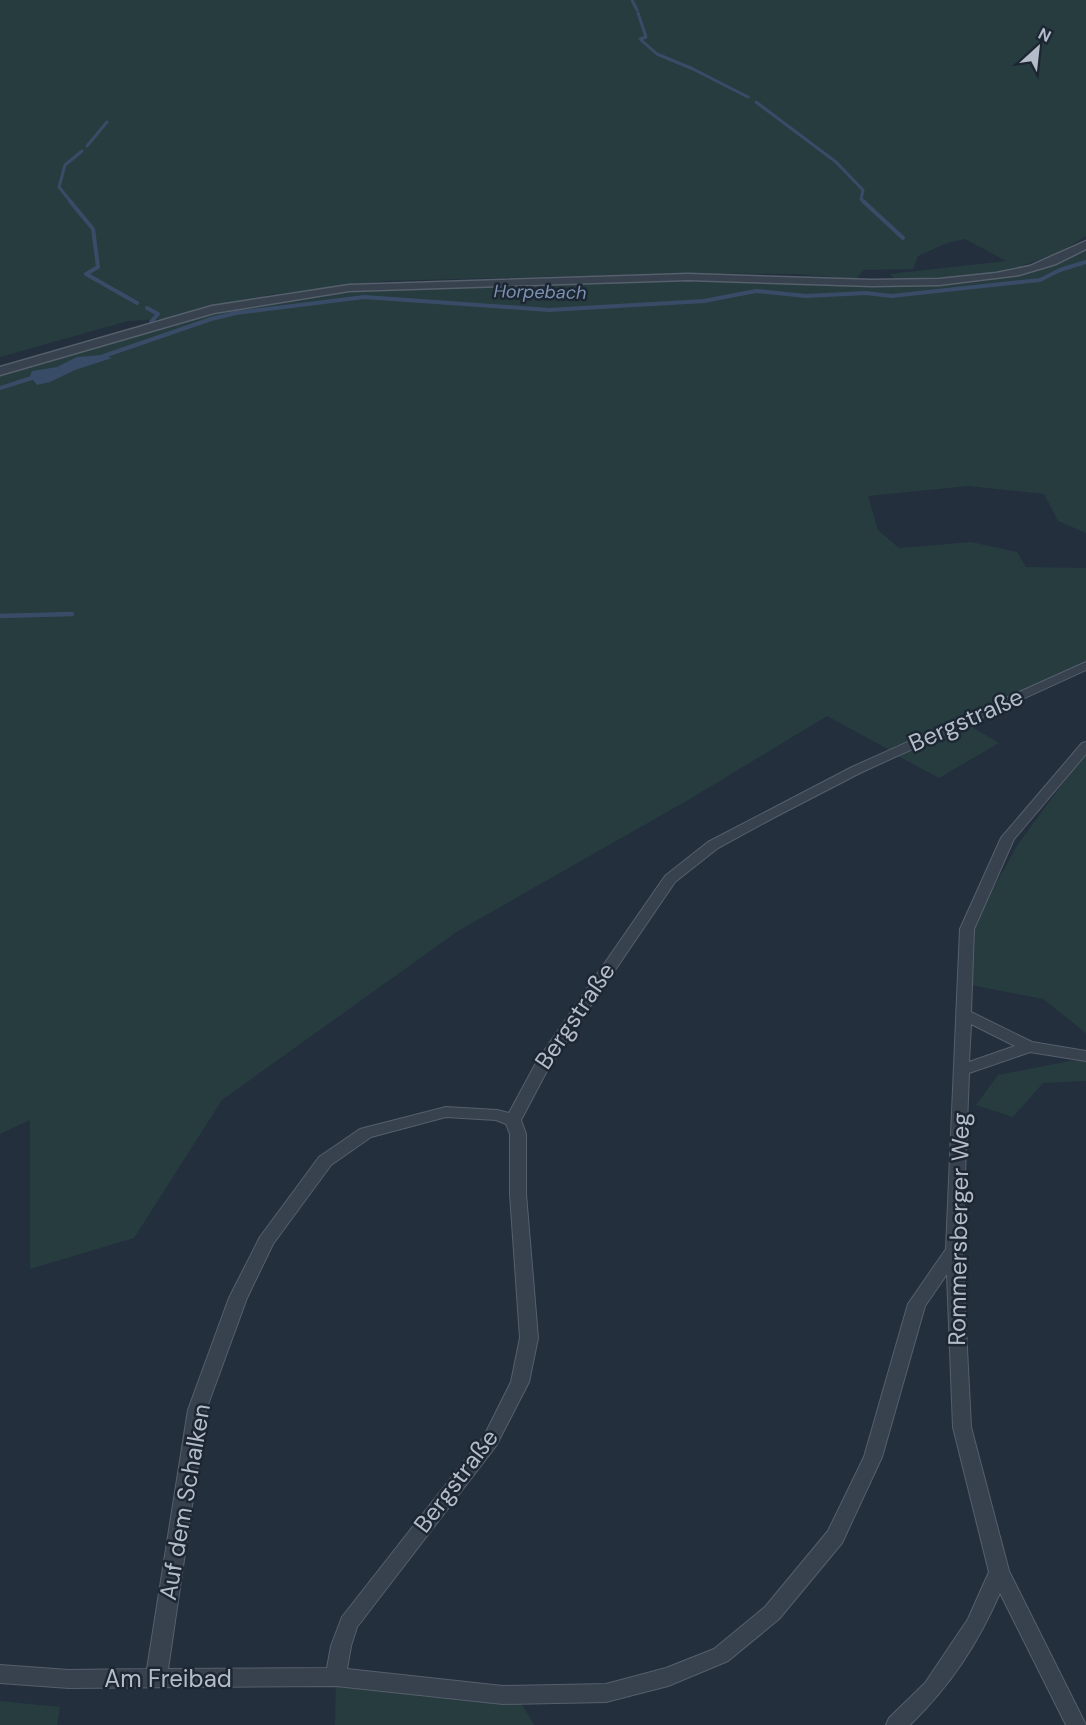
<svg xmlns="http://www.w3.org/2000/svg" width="1086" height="1725" font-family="'DM Sans',sans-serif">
  <rect width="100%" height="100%" fill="#242f3e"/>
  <g fill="#263c3f">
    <path d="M0 0H1086V236C1032 273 959 281 895 279L890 274 1006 261 965 239 947 243 918 256 913 269 864 270 856 279 795 274 681 273 386 281 269 295 167 319 128 321 0 357Z"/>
    <path d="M1086 250V533L1058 521 1044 494 968 486 868 496 878 530 899 548 971 542 1017 552 1026 567 1086 568V664L893 752 827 716 690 799 458 931 222 1100 134 1238 30 1269V1120L0 1134V375L207 315 331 293 366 290C483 286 599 281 715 281 838 281 972 307 1086 250Z"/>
    <path d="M966 724 999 743 939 778 898 756Z"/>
    <path d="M1086 752V1033L1043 999 966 984 971 928 1018 844Z"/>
    <path d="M1086 1060V1081L1043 1083 1013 1117 976 1105 998 1075 1070 1061Z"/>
    <path d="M336 1677 516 1694 534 1725H335Z"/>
    <path d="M0 1701 60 1707 57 1725H0Z"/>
  </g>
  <path fill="#394c67" d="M102 355 112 358 75 370 50 382 37 385 30 376 32 371 57 367 77 357Z"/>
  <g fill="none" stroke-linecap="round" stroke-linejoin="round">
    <g stroke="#394c67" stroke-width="3">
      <path d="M632 0 637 10"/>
      <path d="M638 13 646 37 640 39 657 54 693 69 748 97"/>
      <path d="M756 102 836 162 863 190 861 199 865 202"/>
      <path d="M87 146 107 122"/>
      <path d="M71 202 59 187 65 165 82 151"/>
    </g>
    <g stroke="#394c67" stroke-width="4">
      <path d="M70 201 93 229 98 267 86 274 137 303"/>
      <path d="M863 201 903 238"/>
      <path d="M147 308 158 314 151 322"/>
      <path d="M98 358 211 319 236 313 364 297 549 310 704 301 756 291 806 296 866 293 891 296 1040 280 1060 270 1086 262"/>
      <path d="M0 388 38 376"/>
    </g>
    <path stroke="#394c67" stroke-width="4.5" d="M0 616 72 614"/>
    <defs>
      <path id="minor" d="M1086 662V670L860 773 775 817 718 848 675 882 549 1067 521 1120 526 1134V1194L538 1338 529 1382 496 1446 357 1627 351 1646 347 1669 503 1686 606 1684 666 1668 714 1649 765 1607 828 1531 864 1457 908 1304 946 1249 960 929 1001 838 1082 743 1086 742V754L1014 839 974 929 971 1012 1032 1042 1086 1051V1061L1030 1052 969 1073 962 1250 971 1427 1009 1571 1086 1725H1066L1000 1593C977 1645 951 1685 910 1725H886L889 1718 925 1683 968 1619 989 1572 953 1427 947 1274 925 1306 882 1457 842 1543 779 1619 728 1661 668 1686 606 1702 503 1704 336 1686 69 1688 0 1683V1665L69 1670 147 1669 188 1410 229 1298 260 1237 319 1157 360 1129 446 1107 497 1110 509 1113 537 1061 665 876 708 842 852 767ZM971 1024 1015 1046 969 1062ZM446 1117 496 1120 506 1124 510 1134V1194L520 1338 511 1382 484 1436 342 1617 331 1646 327 1668 168 1669 206 1410 247 1298 273 1244 331 1165 371 1137Z"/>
      <path id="tertiary" d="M1086 241V249L1056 264 1019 275 939 285 872 286 688 280 349 291 214 313 0 375V367L212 306 349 285 688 274 872 280 939 279 996 273 1030 266Z"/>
    </defs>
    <use href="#minor" stroke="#565f6c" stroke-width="2"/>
    <use href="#tertiary" stroke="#565f6c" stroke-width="3"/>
    <use href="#minor" fill="#38414e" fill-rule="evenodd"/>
    <use href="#tertiary" fill="#38414e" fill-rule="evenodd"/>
  </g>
  <g text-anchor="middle" stroke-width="5" stroke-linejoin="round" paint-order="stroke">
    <g font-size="18" font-style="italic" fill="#7c92b1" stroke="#1d2633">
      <text transform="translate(540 292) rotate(1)" y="6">Horpebach</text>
    </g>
    <g font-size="24" fill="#b4bcc9" stroke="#1d2633">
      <text transform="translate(966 720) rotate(-24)" y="8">Bergstraße</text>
      <text transform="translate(575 1016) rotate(-56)" y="8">Bergstraße</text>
      <text transform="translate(959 1229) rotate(-89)" y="8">Rommersberger Weg</text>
      <text transform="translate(456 1481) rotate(-53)" y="8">Bergstraße</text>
      <text transform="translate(185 1502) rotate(-80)" y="8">Auf dem Schalken</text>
      <text x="168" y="1687">Am Freibad</text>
    </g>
  </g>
  <g transform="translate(1038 48) rotate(27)" stroke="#1d2633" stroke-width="4.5" paint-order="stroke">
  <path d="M0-4.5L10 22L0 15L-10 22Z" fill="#b4bcc9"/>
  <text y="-9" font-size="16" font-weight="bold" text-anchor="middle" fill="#b4bcc9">N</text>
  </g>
</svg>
